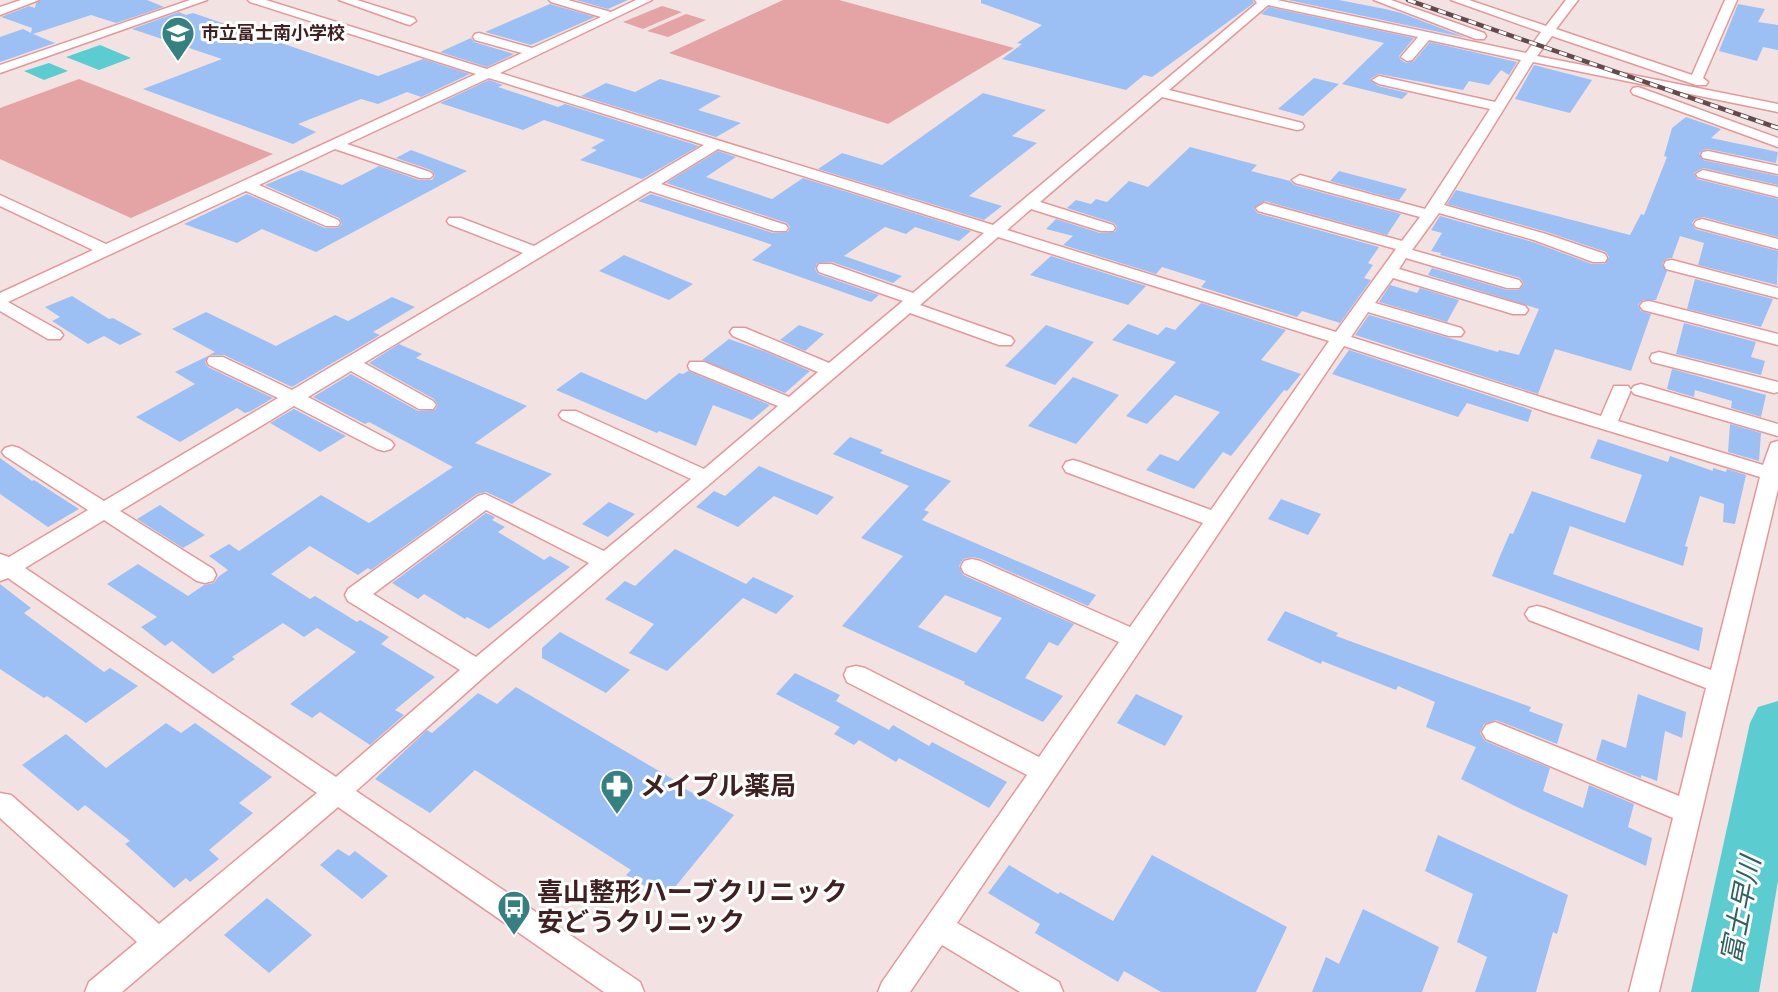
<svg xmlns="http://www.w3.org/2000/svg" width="1778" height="992" font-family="'Alegreya Sans','Noto Sans JP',sans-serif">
  <rect width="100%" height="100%" fill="#f3e2e2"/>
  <g fill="#e4a4a6">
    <path d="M783 0H839L1014 48 888 124 669 53Z"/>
    <path d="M662 6 682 12 643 29 623 22Z"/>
    <path d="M686 14 706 20 668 37 647 31Z"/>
    <path d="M79 79 273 154 131 218 0 159V108Z"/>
  </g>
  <g fill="#5bcdd0">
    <path d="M100 45 131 58 99 70 66 57Z"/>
    <path d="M49 63 68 71 44 80 24 71Z"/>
  </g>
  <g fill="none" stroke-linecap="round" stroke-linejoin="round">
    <path fill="#5bcdd0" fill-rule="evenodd" d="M1778 701V881L1759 992H1691L1750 723 1758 707Z"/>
  </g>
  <g fill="#9cc0f3" fill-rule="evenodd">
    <path d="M41 0H147L164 7 116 23 91 15 33 34 55 43 0 62V37L23 29 31 33 32 28 1 17 29 6 35 8 36 3Z"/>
    <path d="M576 0H628L608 9Z"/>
    <path d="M981 0H1253L1254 3 1152 77 1144 75 1126 90 1002 59 1022 44 1017 43 1042 25 981 3Z"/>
    <path d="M1288 0H1339L1385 9 1401 13 1467 38Z"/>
    <path d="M550 4 595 17 531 45 485 32Z"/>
    <path d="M1738 4 1765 9 1758 22 1778 25V50L1763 47 1757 61 1719 51Z"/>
    <path d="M1269 7 1414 38 1399 56 1400 59 1406 63 1414 61 1430 42 1517 62 1509 75 1501 70 1489 85 1469 81 1463 90 1379 74 1370 79 1378 86 1408 93 1402 99 1342 84 1384 43 1261 14Z"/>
    <path d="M179 12 186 15 193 13 378 76 423 59 470 74 421 97 407 92 378 104 361 99 298 124 316 132 293 144 143 89 222 59 132 29Z"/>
    <path d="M471 38 474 42 514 54 487 67 440 52Z"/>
    <path d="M1534 65 1592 80 1570 113 1515 99Z"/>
    <path d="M1314 78 1339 84 1303 116 1278 109Z"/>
    <path d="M660 79 721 96 698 110 741 123 716 137 581 96 606 83 635 92Z"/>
    <path d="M489 80 503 85 498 87 558 107 565 104 699 146 642 179 580 160 597 150 591 148 605 140 544 120 523 130 440 103Z"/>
    <path d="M983 93 1046 110 1012 136 1037 143 969 196 1002 206 984 220 818 169 842 153 882 165Z"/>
    <path d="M1686 117 1721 129 1711 138 1778 152 1776 163 1708 149 1703 150 1699 154 1703 160 1778 176V185L1703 168 1694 173 1697 179 1778 199V237L1703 217 1695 219 1692 223 1695 229 1778 251 1777 285 1698 265 1704 243 1680 236 1672 258 1666 259 1662 264 1667 271 1656 300H1643L1638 305 1641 311 1651 314 1631 371 1555 349 1538 394 1355 335 1369 315 1498 352 1499 350 1519 355 1539 309 1428 275 1432 268 1507 290H1519L1524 284 1520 278 1440 255 1441 253 1431 251 1442 233 1431 230 1440 216 1533 242 1592 264H1605L1609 257 1606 252 1547 232 1447 204 1456 190 1630 235 1641 214 1644 215 1667 157 1664 156 1672 128Z"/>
    <path d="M1190 147 1257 165 1251 171 1290 181 1294 185 1401 214 1387 235 1265 201 1254 208 1257 213 1379 247 1368 263 1373 265 1364 278 1371 280 1340 323 1302 311 1297 317 1201 287 1206 281 1162 267 1156 274 1063 245 1073 236 1046 229 1056 219 1100 233 1115 232 1117 227 1114 223 1067 208 1076 200 1091 204 1096 199 1107 202 1129 181 1148 187Z"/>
    <path d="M411 150 467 171 316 252 262 229 237 243 184 224 247 194 325 228H338L342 224 339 218 265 185 301 170 342 185 379 166 419 180H432L435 175 431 170 396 158Z"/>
    <path d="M718 151 736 157 706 177 772 199 803 178 971 231 959 241 915 227 906 234 885 227 844 256 902 276 893 283 832 262 817 263 815 269 818 274 879 295 871 302 752 260 772 245 770 244 638 201 651 194 773 233 788 232 790 227 787 223 666 183Z"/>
    <path d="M1339 171 1407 189 1399 200 1330 181Z"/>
    <path d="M624 255 693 284 669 300 599 271Z"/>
    <path d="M1051 256 1146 286 1128 305 1030 275Z"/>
    <path d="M1695 279 1773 299 1761 327 1687 309Z"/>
    <path d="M1390 285 1417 293 1420 288 1459 300 1447 322 1379 302Z"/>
    <path d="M72 296 109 319 113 318 142 334 120 345 104 336 88 344 52 321 60 317 45 307Z"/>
    <path d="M392 297 415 307 373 332 380 335 292 387 224 355H209L215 352 172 329 206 312 276 346 335 315 348 321Z"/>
    <path d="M1201 303 1286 330 1261 360 1301 374 1287 391 1284 390 1231 456 1223 452 1194 489 1146 470 1160 454 1178 461 1220 412 1175 395 1147 424 1126 416 1176 362 1112 340 1128 324 1158 335 1166 327 1175 330Z"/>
    <path d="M1684 323 1756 342 1751 357 1765 361 1761 375 1676 354Z"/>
    <path d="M799 325 824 334 805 351 780 340Z"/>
    <path d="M1046 325 1094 342 1055 385 1005 366Z"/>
    <path d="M729 339 766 352 810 371 785 393 702 360Z"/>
    <path d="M399 344 422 354 416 358 527 406 475 443 552 474 512 504 486 492 477 494 371 570 368 568 358 575 310 546 271 574 310 599 315 596 357 622 360 620 389 637 381 644 435 677 395 710 404 715 370 745 320 712 312 718 290 704 356 652 317 628 304 637 283 623 232 657 235 659 213 674 172 641 165 646 141 627 157 617 107 584 138 564 188 596 204 585 214 583 218 577 228 570 209 556 229 544 239 551 321 495 369 523 453 467 369 422 365 424 313 397 351 374 418 411 435 410 438 405 434 399 369 363Z"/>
    <path d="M1349 350 1532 410 1528 422 1467 403 1458 417 1332 374Z"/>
    <path d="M208 356 205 362 208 367 273 398 251 411 245 413 237 408 180 442 136 417 195 384 175 372Z"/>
    <path d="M1672 369 1766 395 1761 417 1731 408 1732 401 1695 390 1694 397 1667 389Z"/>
    <path d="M688 371 770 405 752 420 713 405 696 446 659 431 657 433 556 390 581 372 646 400 679 373 683 374Z"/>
    <path d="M1073 377 1119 395 1076 444 1028 426Z"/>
    <path d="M294 409 346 436 320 452 270 423Z"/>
    <path d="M1730 424 1761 433 1759 461 1728 452Z"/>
    <path d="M850 437 883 450 880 453 951 481 924 510 929 512 922 520 1096 595 1088 606 981 559 973 557 963 559 959 566 963 575 1074 624 1058 646 1049 642 1025 678 1063 696 1043 722 964 684 965 682 842 626 903 556 861 538 909 486 833 454ZM945 595 1002 618 976 653 918 627Z"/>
    <path d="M1598 439 1668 462 1670 456 1713 471V468L1726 472 1727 469 1746 475 1735 524 1723 522 1724 504 1700 496 1685 546 1688 547 1683 566 1570 526 1553 574 1703 628 1699 651 1492 576 1500 556 1510 533 1513 534 1532 491 1625 523 1642 475 1590 458Z"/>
    <path d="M0 458 32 481 34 480 79 509 48 527 0 494Z"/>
    <path d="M759 466 792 480 834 497 817 515 774 496 738 527 696 507 714 491 725 496Z"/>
    <path d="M1281 499 1321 514 1308 535 1268 519Z"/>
    <path d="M609 502 635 514 608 537 582 524Z"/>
    <path d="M160 505 185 522 205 535 183 548 137 519Z"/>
    <path d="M486 513 495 517 492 520 505 527 498 532 544 560 550 556 570 567 489 629 467 617 465 619 424 594 418 599 392 583Z"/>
    <path d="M675 549 746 584 753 577 794 596 776 614 743 598 667 671 629 653 654 624 605 599 625 581 635 586Z"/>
    <path d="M0 584 31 608 24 613 104 672 110 668 138 686 86 723 47 696 44 698 0 669Z"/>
    <path d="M1285 611 1338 633 1336 636 1531 707 1529 711 1563 724 1557 744 1496 720 1484 724 1480 733 1485 741 1550 768 1543 791 1583 808 1589 785 1634 804 1628 827 1652 838 1646 866 1519 808 1461 779 1476 747 1426 727 1435 702 1398 686 1396 690 1322 661 1321 664 1267 640Z"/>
    <path d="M560 632 630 670 606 693 542 658V648Z"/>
    <path d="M795 673 840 695 836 701 889 730 893 725 929 746 932 742 1007 782 989 808 899 758 896 762 859 740 854 745 834 734 840 727 776 694Z"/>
    <path d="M516 687 676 781 674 783 734 815 666 898 626 875 631 870 475 770 430 813 375 779 427 730 432 733 478 693 497 704Z"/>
    <path d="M1136 694 1183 716 1165 746 1117 723Z"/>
    <path d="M1638 694 1686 712 1682 738 1665 731 1657 781 1641 775V778L1596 760 1602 739 1626 748Z"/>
    <path d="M166 723 181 733 195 723 272 777 239 803 253 813 209 850 219 859 190 882 186 878 174 888 125 844 130 841 85 805 78 811 22 765 66 734 106 768Z"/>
    <path d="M1438 835 1568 895 1557 934 1553 932 1536 992H1475L1487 957 1457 942 1473 894 1425 871Z"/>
    <path d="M338 849 349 856 355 851 388 876 362 899 320 865Z"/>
    <path d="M1152 855 1287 927 1256 992H1161L1124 971 1118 982 1035 933 1040 924 988 893 1009 865 1058 894 1060 892 1113 921Z"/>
    <path d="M267 898 312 935 269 973 224 935Z"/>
    <path d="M1363 909 1439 947 1422 992H1312L1326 957 1339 964Z"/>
  </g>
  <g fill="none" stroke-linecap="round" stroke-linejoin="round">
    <defs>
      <g id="street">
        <path d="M21 0H39L0 15V7Z"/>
        <path d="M190 0H207L0 73V65Z"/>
        <path d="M248 0H266L487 69 522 53 475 40 473 37 475 34 479 33 532 48 601 17 551 2 549 0H568L611 12 636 0H652L500 73 993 225 1257 3 1255 0H1277L1526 53 1541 32 1451 0H1469L1546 26 1566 0H1578L1556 29 1692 75 1725 0H1737L1703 78 1708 82 1706 85H1696L1552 36 1537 56 1778 104V112L1533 62 1444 205 1546 234 1605 254 1607 258 1605 262H1593L1534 240 1439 213 1412 250 1519 280 1522 284 1519 288H1507L1406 258 1399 269 1525 306 1528 310 1525 314H1513L1393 278 1375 303 1461 328 1464 332 1461 336H1449L1368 312 1351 337 1601 416 1614 386H1628L1631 390 1618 421 1763 465 1771 443 1778 441V489L1659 992H1629L1673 818 1486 739 1482 732 1486 725 1495 722 1679 796 1706 688 1529 620 1525 614 1529 608 1537 606 1545 608 1711 670 1760 477 1550 413 1344 346 957 923 1059 982 1063 992H1020L942 945 910 992H878L882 982 1027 775 847 682 844 675 847 668 856 666 865 668 1039 757 1119 642 964 573 961 567 964 561 972 559 980 561 1130 627 1203 523 1066 472 1063 467 1066 462 1073 460 1080 462 1211 510 1329 341 998 237 920 305 1011 337 1014 341 1011 345H999L910 313 486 675 356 791 640 982 644 992H604L338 807 122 992H85L89 982 137 942 0 818V793L11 795 159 924 317 793 8 578 0 581V554L9 557 88 510 5 456 2 452 5 448 12 446 19 448 104 501 278 398 209 365 207 361 209 357H223L292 390 523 253 449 224 447 221 449 218H461L534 246 704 145 489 78 347 144 430 172 433 175 430 178H420L335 149 259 185 338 220 340 223 338 226H326L246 191 8 302 60 331 63 335 60 339H48L0 311V293L93 250 0 206V195L106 244 476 74 250 2ZM1268 5 1418 37 1401 57 1407 61 1412 60 1429 40 1521 60 1495 102 1379 76 1372 80 1379 84 1490 109 1425 209 1300 175 1292 180 1295 183 1420 217 1402 241 1264 203 1256 208 1258 211 1396 249 1336 332 1007 230 1031 209 1101 231H1113L1115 228 1113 225 1040 202 1162 97 1297 130 1302 129 1304 126 1302 123 1169 90ZM718 149 984 233 913 293 831 264H819L817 268 819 272 903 301 829 363 745 328H733L730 332 733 336 818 372 789 397 704 362H690L688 366 690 370 778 406 704 469 576 411H562L559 415 562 419 691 479 604 551 485 494 478 496 348 589 345 595 348 601 460 670 336 777 25 568 104 520 197 581 205 583 213 581 216 575 213 569 120 511 294 406 377 449 384 451 391 449 394 445 391 441 308 397 351 371 419 409H433L436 405 433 401 364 363 650 191 774 231H786L788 228 786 225 661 184ZM486 510 589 563 476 657 373 594Z"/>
        <path d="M339 0H357L414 18 416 21 410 25 406 24Z"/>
        <path d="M1374 0H1391L1484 33 1486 36 1484 39H1476Z"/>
        <path d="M1638 87 1778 138V147L1633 94 1631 91 1633 88Z"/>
        <path d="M1708 151 1778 166V174L1703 158 1701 155 1703 152Z"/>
        <path d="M1703 170 1778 187V197L1698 177 1696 174Z"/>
        <path d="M1702 219 1778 239V249L1696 227 1694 224 1696 221Z"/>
        <path d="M1672 260 1778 288V298L1666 269 1664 265 1666 261Z"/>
        <path d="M1649 301 1778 334V345L1643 310 1640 306 1643 302Z"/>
        <path d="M1659 352 1778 382V392L1774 393 1652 362 1650 358 1652 354Z"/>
        <path d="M1641 384 1778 424V436L1634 394 1631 390 1634 386Z"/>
      </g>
    </defs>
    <use href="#street" stroke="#e5979a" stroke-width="3"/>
    <use href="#street" fill="#fff" fill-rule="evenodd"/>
    <defs>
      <path id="rail" d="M1408 0 1778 128"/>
    </defs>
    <use href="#rail" stroke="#654a4b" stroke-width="4.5"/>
    <use href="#rail" stroke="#fff" stroke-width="3" stroke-dasharray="8" stroke-linecap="butt"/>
  </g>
  <defs>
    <symbol id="school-pin" viewBox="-11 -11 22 30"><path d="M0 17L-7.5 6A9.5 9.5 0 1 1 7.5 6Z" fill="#378081" stroke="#fff"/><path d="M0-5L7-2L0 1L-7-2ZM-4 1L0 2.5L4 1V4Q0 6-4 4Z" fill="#fff"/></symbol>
    <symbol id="pharmacy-pin" viewBox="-11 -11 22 30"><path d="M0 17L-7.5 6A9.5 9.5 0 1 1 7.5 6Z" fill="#378081" stroke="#fff"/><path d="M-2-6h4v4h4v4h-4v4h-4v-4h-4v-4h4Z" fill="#fff"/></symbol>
    <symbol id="bus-pin" viewBox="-11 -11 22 30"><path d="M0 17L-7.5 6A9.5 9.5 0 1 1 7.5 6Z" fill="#378081" stroke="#fff"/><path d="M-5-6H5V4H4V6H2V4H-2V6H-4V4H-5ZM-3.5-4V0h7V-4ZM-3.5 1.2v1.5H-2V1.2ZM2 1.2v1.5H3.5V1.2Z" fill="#fff"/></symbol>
  </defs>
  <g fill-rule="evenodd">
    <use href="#school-pin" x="159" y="14" width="38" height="52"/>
    <use href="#pharmacy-pin" x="598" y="767" width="38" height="52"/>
    <use href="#bus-pin" x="495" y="888" width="38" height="52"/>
  </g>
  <g text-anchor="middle" stroke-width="6" stroke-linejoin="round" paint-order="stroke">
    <g font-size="18" font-weight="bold" fill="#3f2122" stroke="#fff" text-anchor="start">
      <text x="201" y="39">市立富士南小学校</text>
    </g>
    <g font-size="26" font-weight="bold" fill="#3f2122" stroke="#fff" text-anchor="start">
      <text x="640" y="795">メイプル薬局</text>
      <text x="537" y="901">喜山整形ハーブクリニック<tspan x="537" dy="30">安どうクリニック</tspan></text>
    </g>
    <g font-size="27" font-style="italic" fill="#2f6162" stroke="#fff">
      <text transform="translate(1741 910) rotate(-79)" y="9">富士早川</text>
    </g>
  </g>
</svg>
